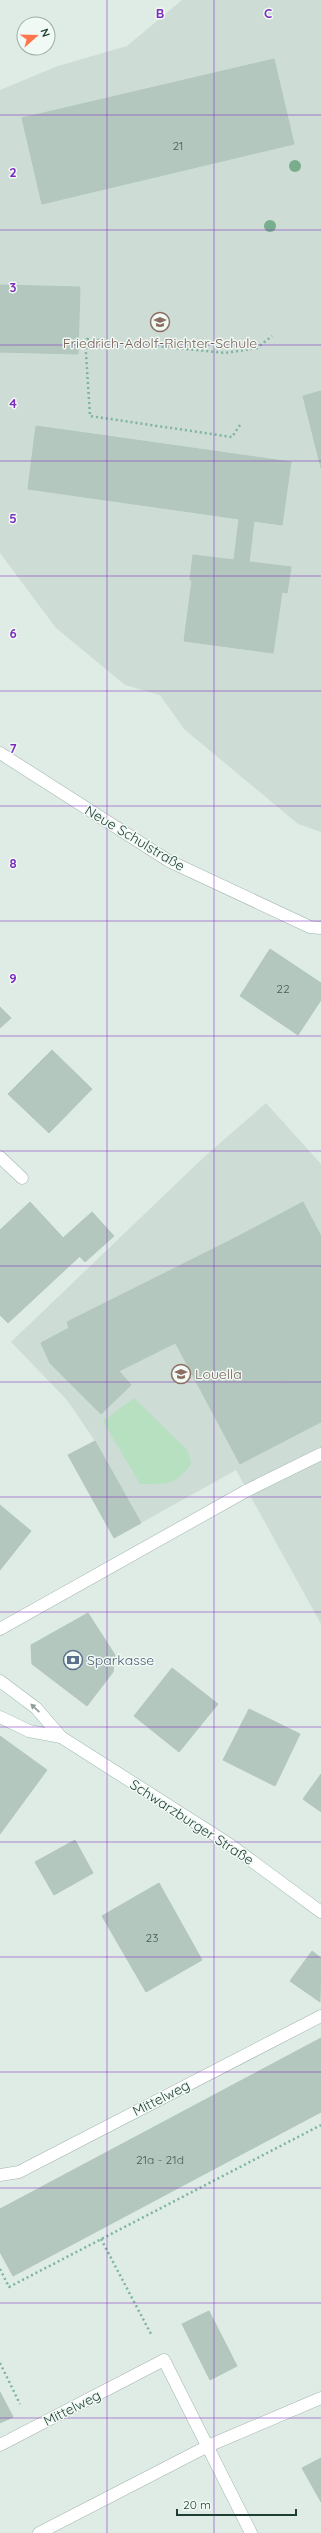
<svg xmlns="http://www.w3.org/2000/svg" width="321" height="2533" font-family="Quicksand,sans-serif">
  <rect width="100%" height="100%" fill="#dfece6"/>
  <g fill="#cddcd5">
    <path d="M182 0H321V832L298 824 184 729 160 695 125 685 56 628 0 553V90L58 66 127 46Z"/>
    <path d="M266 1103 321 1164V1624L236 1470 141 1523 95 1441 67 1400 11 1342 204 1157Z"/>
  </g>
  <path fill="#b6e0c0" d="M134 1398 188 1451 191 1464C174 1487 167 1484 140 1484L103 1421Z"/>
  <g fill="#b4c7bf" stroke="#b1c7bd">
    <path d="M274 59 294 144 42 204 22 118Z"/>
    <path d="M0 285 80 287 78 354 0 352Z"/>
    <path d="M321 391V468L303 396Z"/>
    <path d="M36 426 291 462 282 525 28 489Z"/>
    <path d="M239 519 254 521 249 562 234 560Z"/>
    <path d="M193 555 291 567 287 593 282 592 273 653 184 641 192 581 190 580Z"/>
    <path d="M270 949 321 983V1000L298 1035 240 996Z"/>
    <path d="M0 1007 11 1018 0 1028Z"/>
    <path d="M52 1050 92 1089 49 1133 8 1094Z"/>
    <path d="M30 1202 80 1256 8 1323 0 1315V1230Z"/>
    <path d="M303 1202 321 1236V1422L311 1427 231 1274 249 1265 235 1238Z"/>
    <path d="M92 1212 114 1236 85 1262 63 1238Z"/>
    <path d="M235 1238 249 1265 231 1274 311 1427 259 1454 195 1333 119 1371 131 1385 101 1414 50 1363 41 1343 69 1328 67 1322Z"/>
    <path d="M195 1333 259 1454 240 1464 175 1342Z"/>
    <path d="M95 1441 141 1523 114 1538 68 1455Z"/>
    <path d="M0 1505 31 1531 0 1570Z"/>
    <path d="M88 1613 115 1655 113 1672 87 1706 32 1664 31 1645Z"/>
    <path d="M172 1668 218 1704 179 1752 134 1716Z"/>
    <path d="M249 1709 300 1734 275 1786 223 1760Z"/>
    <path d="M0 1736 47 1770 0 1834Z"/>
    <path d="M321 1774V1812L303 1799Z"/>
    <path d="M75 1840 93 1873 54 1895 35 1862Z"/>
    <path d="M159 1883 202 1960 146 1992 102 1916Z"/>
    <path d="M312 1951 321 1958 320 2002 290 1981Z"/>
    <path d="M321 2038V2112L13 2276 0 2252V2209Z"/>
    <path d="M209 2311 237 2366 210 2380 182 2324Z"/>
    <path d="M0 2392 13 2417 0 2423Z"/>
    <path d="M321 2458V2502L302 2468Z"/>
  </g>
  <g fill="none" stroke-linecap="round" stroke-linejoin="round">
    <defs>
      <path id="lane" d="M246 1491 321 1454"/>
      <g id="street">
        <path d="M0 753 169 861 310 927 321 928"/>
        <path d="M0 1157 22 1178"/>
        <path d="M0 1629 246 1491"/>
        <path d="M0 2175 19 2172 321 2016"/>
        <path d="M0 2445 164 2360 251 2533"/>
        <path d="M39 2533 208 2446 321 2398"/>
      </g>
      <g id="secondary">
        <path d="M0 1681 36 1708 61 1737 229 1844 321 1912"/>
        <path d="M0 1717 29 1731 61 1737"/>
      </g>
    </defs>
    <use href="#lane" stroke="#a1b4ad" stroke-width="13"/>
    <use href="#street" stroke="#a1b4ad" stroke-width="13"/>
    <use href="#secondary" stroke="#9cb9af" stroke-width="13"/>
    <g stroke="#7cb3a1" stroke-width="2.5" stroke-dasharray="2 3" stroke-linecap="butt">
      <path d="M240 425 232 437 90 416 86 353 87 339 225 353 257 348 272 336"/>
      <path d="M101 2239 152 2336"/>
      <path d="M0 2269 9 2287 321 2125"/>
      <path d="M0 2363 20 2404"/>
    </g>
    <use href="#lane" stroke="#fff" stroke-width="12"/>
    <use href="#street" stroke="#fff" stroke-width="12"/>
    <use href="#secondary" stroke="#fff" stroke-width="12"/>
  </g>
  <g fill="#78ad8d">
    <circle cx="295" cy="166" r="6"/>
    <circle cx="270" cy="226" r="6"/>
  </g>
  <defs><path id="oneway-solid" d="M-6-.8H1V-3.2L6.5 0L1 3.2V.8H-6Z"/></defs>
  <use fill="#8e9e9a" href="#oneway-solid" transform="translate(35 1708) rotate(-137)"/>
  <path fill="none" stroke="#7b2cbf" stroke-width="1" stroke-opacity="0.55" d="M107 0V2533M214 0V2533M0 115H321M0 230H321M0 345H321M0 461H321M0 576H321M0 691H321M0 806H321M0 921H321M0 1036H321M0 1151H321M0 1266H321M0 1382H321M0 1497H321M0 1612H321M0 1727H321M0 1842H321M0 1957H321M0 2072H321M0 2188H321M0 2303H321M0 2418H321"/>
  <defs>
    <symbol id="school-ring" viewBox="-11 -11 22 22"><circle r="9.5" fill="#f0f9f4" stroke="#8d6e63" stroke-width="1.5"/><path d="M0-5L7-2L0 1L-7-2ZM-4 1L0 2.5L4 1V4Q0 6-4 4Z" fill="#8d6e63"/></symbol>
    <symbol id="bank-ring" viewBox="-11 -11 22 22"><circle r="9.5" fill="#f0f9f4" stroke="#5c6f8a" stroke-width="1.5"/><path d="M-6-4H6V4H-6ZM0-2.3a2.3 2.3 0 1 0 0 4.6a2.3 2.3 0 1 0 0-4.6Z" fill="#5c6f8a"/></symbol>
  </defs>
  <g fill-rule="evenodd">
    <use href="#school-ring" x="149" y="311" width="22" height="22"/>
    <use href="#school-ring" x="170" y="1363" width="22" height="22"/>
    <use href="#bank-ring" x="62" y="1649" width="22" height="22"/>
  </g>
  <g text-anchor="middle" stroke-width="3" stroke-linejoin="round" paint-order="stroke">
    <g font-size="12" fill="#446058">
      <text x="178" y="150">21</text>
      <text x="283" y="993">22</text>
      <text x="152" y="1942">23</text>
      <text x="160" y="2164">21a - 21d</text>
    </g>
    <g font-size="14" fill="#785e54" stroke="#f0f9f4">
      <text x="160" y="348">Friedrich-Adolf-Richter-Schule</text>
      <text x="195" y="1379" text-anchor="start">Louella</text>
    </g>
    <g font-size="14" fill="#1e3e35" stroke="#f0f9f4">
      <text transform="translate(135 838) rotate(31)" y="5">Neue Schulstraße</text>
      <text transform="translate(192 1822) rotate(33)" y="5">Schwarzburger Straße</text>
      <text transform="translate(161 2098) rotate(-27)" y="5">Mittelweg</text>
      <text transform="translate(72 2408) rotate(-27)" y="5">Mittelweg</text>
    </g>
    <g font-size="14" fill="#4e5e75" stroke="#f0f9f4" text-anchor="start">
      <text x="87" y="1665">Sparkasse</text>
    </g>
  </g>
  <g font-size="13" text-anchor="middle" font-weight="bold" fill="#7b2cbf" stroke="#f0f9f4" stroke-width="3" stroke-linejoin="round" paint-order="stroke">
    <text x="160" y="18">B</text>
    <text x="268" y="18">C</text>
    <text x="13" y="177">2</text>
    <text x="13" y="292">3</text>
    <text x="13" y="408">4</text>
    <text x="13" y="523">5</text>
    <text x="13" y="638">6</text>
    <text x="13" y="753">7</text>
    <text x="13" y="868">8</text>
    <text x="13" y="983">9</text>
  </g>
  <g transform="translate(36 36) rotate(70)"><circle r="19" fill="#f0f9f4" stroke="#9caea8"/>
  <path d="M0-3L7 15L0 10L-7 15Z" fill="#ff754b"/>
  <text y="-6" font-size="11" font-weight="bold" text-anchor="middle" fill="#1e3e35">N</text>
  </g>
  <path d="M177 2509v6h119v-6" fill="none" stroke="#1e3e35" stroke-width="2"/>
  <text x="183" y="2509" font-size="12" fill="#1e3e35" stroke="#f0f9f4" stroke-width="3" paint-order="stroke">20 m</text>
</svg>
